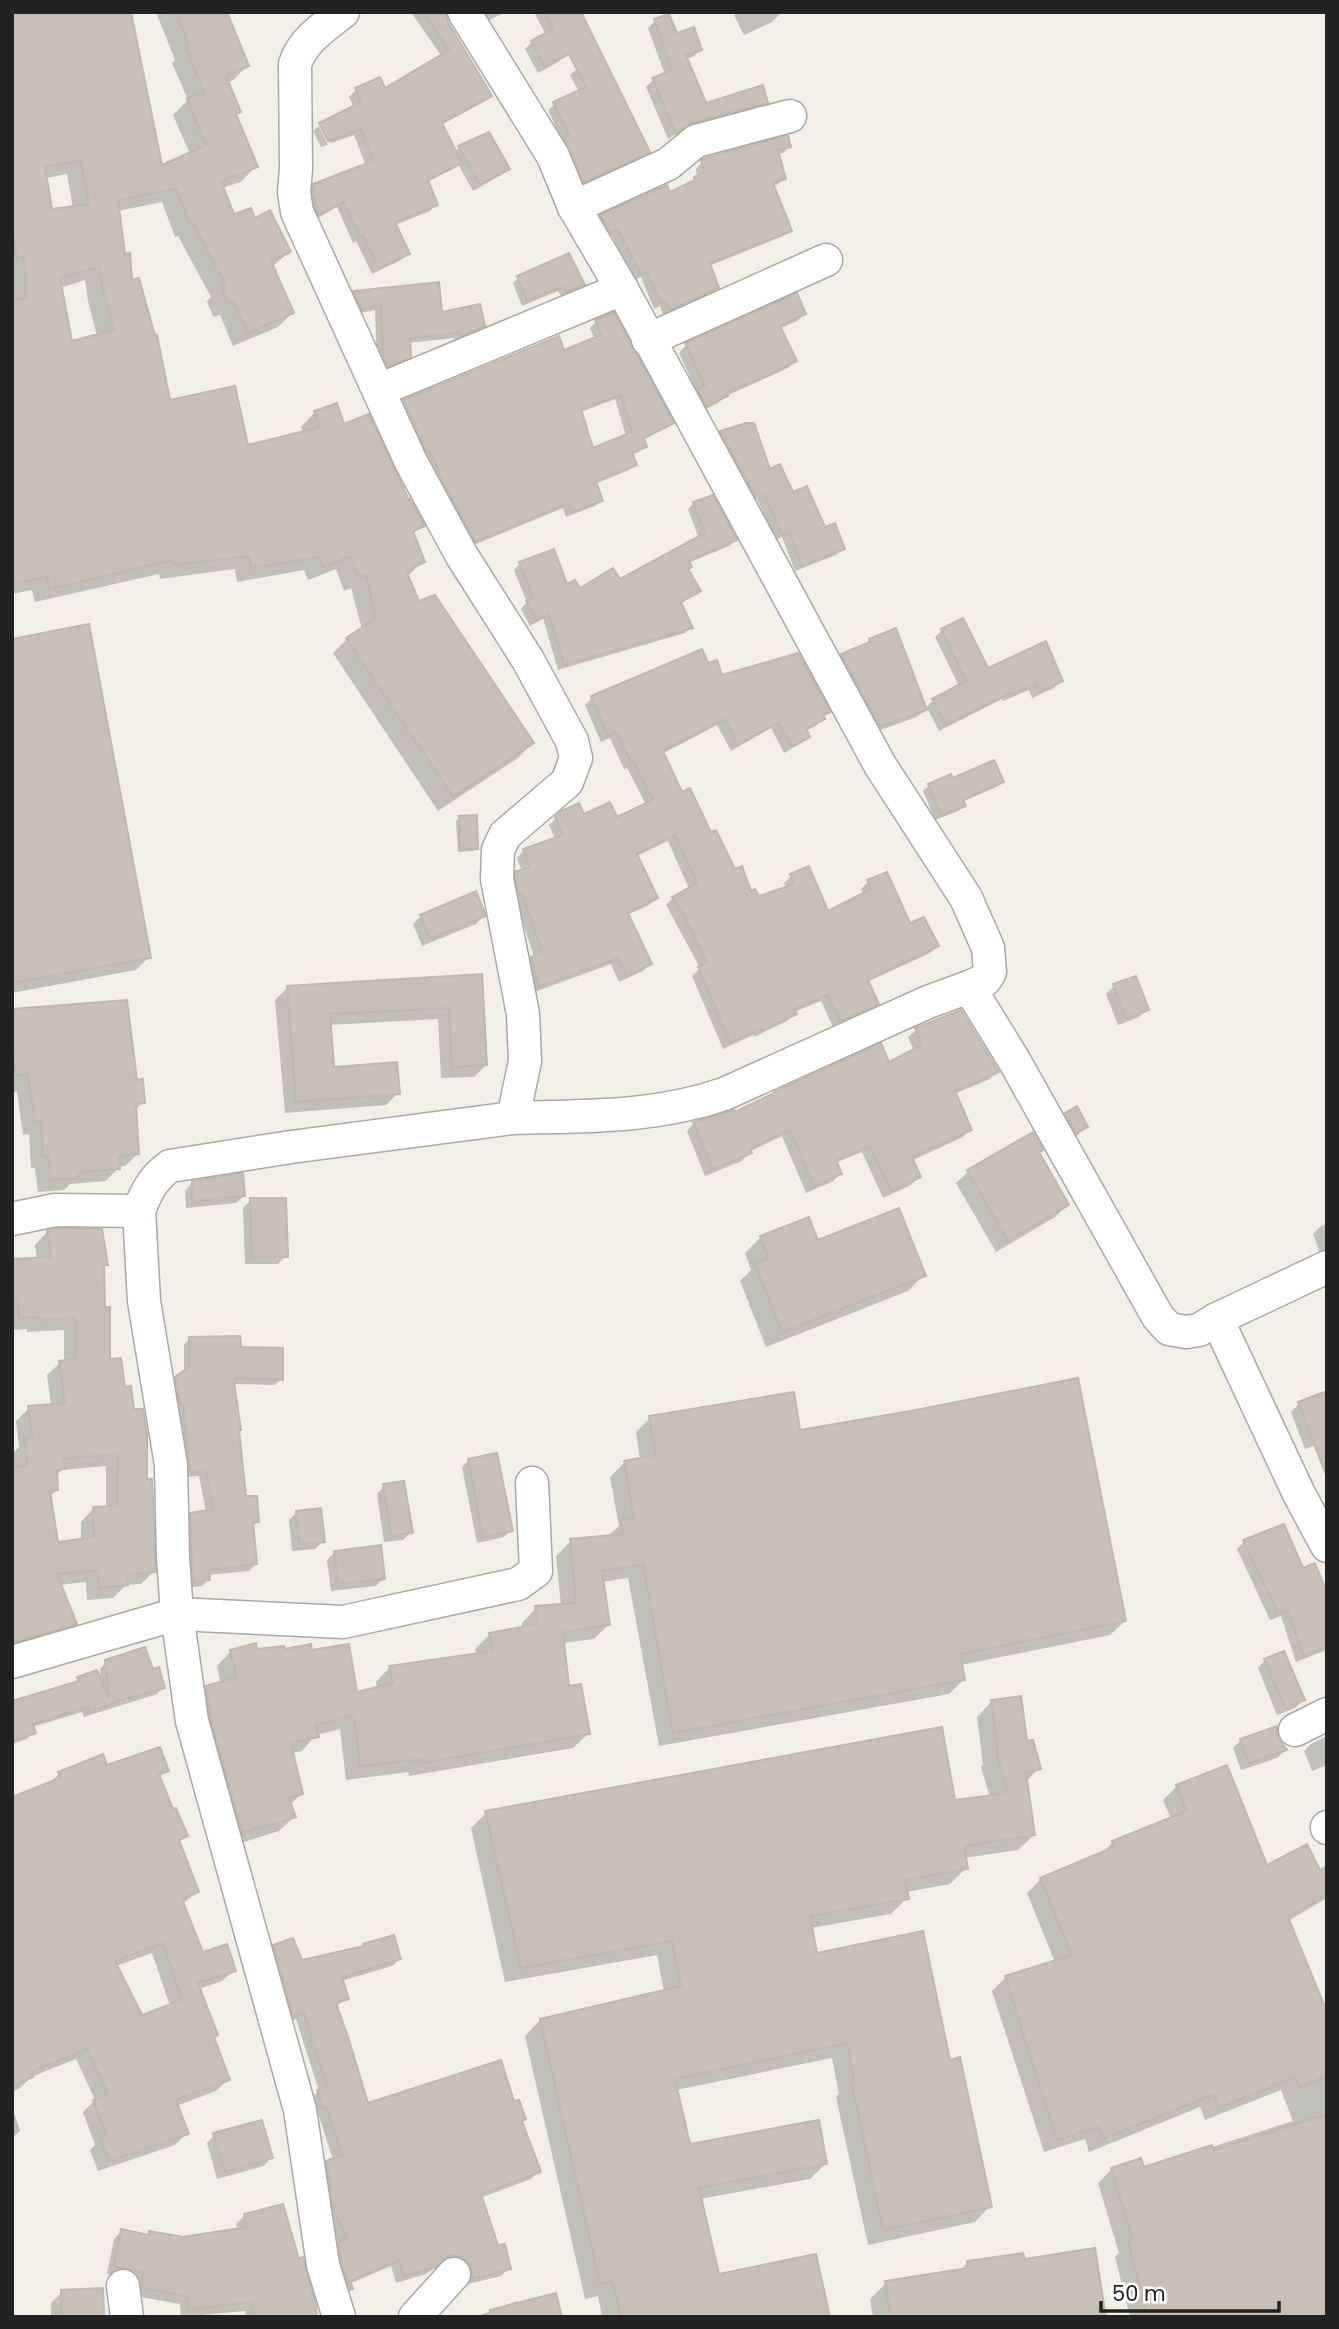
<svg xmlns="http://www.w3.org/2000/svg" width="1339" height="2329" font-family="Poppins,sans-serif">
  <rect width="100%" height="100%" fill="#f2efe9"/>
  <g fill="#0003" fill-rule="evenodd">
    <path d="M12 12H139L131 15 161 168 190 154 173 115 188 100 172 63 175 60 156 12H225L247 66 233 80 227 83 239 112 235 116 255 167 241 182 222 188 233 217 254 220 289 252 272 267 292 313 278 327 233 346 220 315 213 317 207 301 211 297 178 236 175 237 162 202 118 211 123 256 169 402 247 447 303 433 301 427 315 412 343 426 408 502 422 525 412 535 423 561 407 577 418 603 532 743 518 758 438 811 333 653 347 639 362 629 351 588 344 591 336 569 308 580 304 570 237 582 235 569 160 579 159 574 35 602 32 590 12 594ZM67 174 73 208 50 211 45 178ZM85 280 88 301 97 336 70 344 60 288Z"/>
    <path d="M411 12H444L447 22 490 96 483 102 441 125 455 152 459 148 507 168 501 175 473 191 458 164 453 169 427 182 436 204 430 211 395 225 408 253 401 260 372 274 356 241 353 243 337 207 312 221 307 193 314 186 366 166 354 135 331 143 322 124 354 108 349 97 356 90 379 79 384 91 442 57Z"/>
    <path d="M475 12H506L487 21Z"/>
    <path d="M534 12H579L565 55 558 62 538 73 525 49 532 42 546 35Z"/>
    <path d="M737 12H778L779 15 772 22 744 35 734 15Z"/>
    <path d="M655 21 700 50 693 57 686 59 705 105 766 102 759 109 682 130 668 139 646 87 653 80 665 75 648 28Z"/>
    <path d="M577 69 648 152 642 158 577 188 558 145 562 140 548 110 555 104 579 92 570 75Z"/>
    <path d="M319 126 328 145 321 147 313 131Z"/>
    <path d="M789 147 783 153 777 154 784 178 778 184 772 186 790 230 783 236 709 266 717 288 711 294 663 315 660 306 654 309 641 277 634 280 611 234 604 238 595 223 601 217 670 194 689 184 697 177 696 169 705 159Z"/>
    <path d="M518 278 583 284 577 290 561 296 558 291 522 306 513 283Z"/>
    <path d="M354 292 440 314 483 326 476 332 455 341 454 338 409 343 410 356 403 362 381 371 377 363 375 310 355 314 348 298Z"/>
    <path d="M804 314 797 321 779 329 795 361 788 368 724 397 718 403 698 413 690 398 697 392 679 353 686 345Z"/>
    <path d="M596 322 671 422 666 428 642 440 645 446 639 452 631 455 635 465 629 470 595 484 601 500 595 506 566 517 563 508 469 547 398 407 404 401 563 352 595 340 590 328ZM615 399 626 436 592 450 581 412Z"/>
    <path d="M746 424 769 471 843 548 836 555 795 571 782 537 775 540 757 499 749 503 714 440 721 433Z"/>
    <path d="M694 503 735 540 729 546 688 563 687 570 698 591 680 604 691 627 685 633 558 670 543 618 530 626 521 609 527 602 514 570 520 564 566 587 579 591 619 582 699 539 688 509Z"/>
    <path d="M942 630 987 670 1061 681 1054 688 1032 698 1029 690 1003 701 1002 699 939 731 927 708 917 717 872 733 834 663 842 655 863 647 870 640 925 709 933 700 959 686 935 637Z"/>
    <path d="M12 640 149 957 136 970 12 993Z"/>
    <path d="M707 665 721 677 828 712 816 726 805 731 808 736 801 743 784 753 771 728 731 751 717 725 662 754 681 794 750 894 758 899 786 888 784 883 791 876 827 913 864 895 861 889 868 882 909 926 937 946 930 953 867 982 877 1003 870 1011 833 1027 821 1001 794 1012 787 1021 754 1037 753 1035 723 1049 692 976 700 968 666 905 673 898 689 889 668 841 637 856 656 898 649 905 627 915 650 964 643 971 619 982 611 964 532 993 524 965 534 957 509 880 517 873 522 872 517 858 524 850 555 839 549 825 556 818 583 816 616 819 646 805 627 768 624 769 610 738 601 742 585 705 592 698Z"/>
    <path d="M952 781H1002L996 787 962 802 964 806 958 811 935 820 923 791 929 785Z"/>
    <path d="M460 817 476 848 473 851 458 852 456 821Z"/>
    <path d="M475 894 483 916 476 924 422 946 413 924 421 916Z"/>
    <path d="M480 976 486 1065 474 1077 441 1078 438 1019 329 1025 332 1068 398 1093 386 1105 285 1113 275 1000 287 988Z"/>
    <path d="M1114 986 1147 1009 1139 1017 1118 1025 1106 994Z"/>
    <path d="M12 1010 136 1081 143 1102 134 1111 138 1154 125 1166 119 1167 106 1181 70 1184 64 1190 38 1192 35 1168H31L29 1134 23 1135 17 1092H12Z"/>
    <path d="M961 1012 997 1072 990 1079 954 1094 970 1129 963 1137 911 1161 919 1177 911 1185 883 1198 862 1152 835 1163 840 1174 832 1182 806 1193 782 1136 749 1152 742 1161 705 1176 687 1131 694 1123 734 1115 888 1065 914 1051 908 1037 916 1030Z"/>
    <path d="M1076 1108 1086 1127 1078 1135 1068 1140 1058 1122Z"/>
    <path d="M1041 1150 1038 1154 1067 1205 1055 1217 996 1252 956 1183 968 1172Z"/>
    <path d="M192 1183 244 1196 236 1203 186 1208 185 1191Z"/>
    <path d="M251 1200 286 1256 278 1264H245L243 1208Z"/>
    <path d="M1327 1224V1258L1321 1256 1313 1234 1321 1226Z"/>
    <path d="M47 1232 106 1264 102 1268 108 1361 123 1389 145 1481 154 1571 141 1584 126 1585 113 1598 87 1600 86 1582 59 1585 75 1624 62 1636 12 1651V1470L14 1469 12 1454 19 1447 16 1421 29 1408 51 1406 47 1375 60 1363 64 1362V1330L27 1332V1329L12 1330V1261L37 1260 35 1245ZM106 1466V1508L93 1509 81 1522V1541L57 1544 49 1497 57 1490 56 1476 62 1470Z"/>
    <path d="M761 1237 817 1242 924 1275 908 1291 766 1347 740 1281 751 1270 745 1253Z"/>
    <path d="M190 1338 239 1349 281 1379 275 1385 233 1384 245 1498 257 1522 252 1528 256 1564 249 1571 208 1575 209 1579 202 1586 187 1588 185 1522 191 1515 206 1512 199 1476 184 1477 169 1385 184 1373V1345Z"/>
    <path d="M1299 1404 1327 1441 1305 1449 1291 1412Z"/>
    <path d="M650 1418 798 1432 1125 1621 1110 1635 961 1665 963 1680 949 1694 659 1746 628 1578 602 1582 609 1624 594 1639 563 1643 567 1688 588 1734 573 1748 409 1776 408 1772 346 1780 340 1729 316 1735 302 1751 292 1753 301 1794 290 1805 294 1817 279 1831 228 1847 192 1702 207 1688 221 1684 217 1666 231 1651 311 1652 356 1694 377 1689 376 1682 390 1667 477 1655 475 1649 490 1634 522 1629V1623L536 1608 561 1606 556 1556 571 1541 607 1537 619 1526 610 1477 624 1463 640 1460 636 1432Z"/>
    <path d="M468 1461 511 1530 504 1537 477 1543 462 1467Z"/>
    <path d="M384 1486 411 1532 403 1540 384 1542 377 1494Z"/>
    <path d="M297 1512 323 1541 315 1549 292 1551 289 1520Z"/>
    <path d="M1244 1542 1302 1570 1327 1598V1650L1296 1662 1281 1616 1270 1620 1237 1549Z"/>
    <path d="M335 1552 383 1578 376 1586 331 1591 327 1560Z"/>
    <path d="M1265 1660 1303 1700 1295 1708 1277 1715 1258 1668Z"/>
    <path d="M106 1662 152 1671 163 1687 157 1694 84 1717 82 1712 32 1727 34 1732 27 1739 12 1744V1703L73 1684 78 1679 101 1682 100 1669Z"/>
    <path d="M992 1701 1026 1743 1039 1768 1026 1782 1034 1835 1018 1850 964 1858 966 1868 950 1884 906 1892 907 1898 891 1914 810 1928 816 1955 949 2062 990 2206 975 2222 868 2245 836 2097 839 2094 832 2058 676 2090 688 2146 825 2164 810 2179 700 2199 718 2276 828 2317H602L598 2296 585 2299 525 2036 540 2020 664 1992 657 1955 505 1982 471 1828 486 1813 954 1802 990 1797 981 1767 983 1765 977 1717Z"/>
    <path d="M1327 1736V1765L1312 1771 1304 1751 1311 1744Z"/>
    <path d="M1241 1740 1285 1750 1277 1758 1241 1770 1233 1748Z"/>
    <path d="M106 1767 166 1770 159 1778 172 1812 186 1836 178 1843 197 1892 182 1904 202 1954 234 1970 222 1981 199 1989 212 2038 228 2080 216 2091 176 2106 187 2133 175 2145 98 2171 90 2150 95 2145 83 2112 95 2100 76 2059 31 2077 20 2088 12 2092V1799L48 1784 59 1774ZM152 1953 170 2006 142 2018 116 1966Z"/>
    <path d="M1177 1786 1266 1867 1319 1872 1327 1869V1898L1288 1921 1327 2016V2317H1130L1115 2257 1119 2253 1098 2183 1112 2169H1143L1293 2121 1281 2090 1205 2120 1200 2107 1089 2152 1085 2139 1044 2152 992 1991 1006 1977 1055 1962 1027 1893 1041 1879 1101 1854 1113 1842 1171 1819 1163 1800Z"/>
    <path d="M364 1945 400 1959 392 1966 341 1981 347 1998 335 2007 367 2105 521 2122 539 2171 531 2179 480 2198 497 2247 509 2268 501 2276 464 2285 450 2263 440 2264 426 2274 396 2283 391 2266 349 2284 351 2289 342 2297 331 2252 339 2244 326 2216 319 2170 327 2162 333 2160 318 2113 315 2114 310 2099 319 2091 296 2019 286 2023 266 1955 274 1947 301 1962 362 1948Z"/>
    <path d="M12 2107 20 2131 12 2138Z"/>
    <path d="M214 2135 271 2158 264 2166 217 2179 207 2143Z"/>
    <path d="M281 2206 316 2317H246L245 2311 181 2317 180 2304 135 2296V2280L107 2274 114 2239 122 2231 147 2236 150 2233 183 2238 238 2230 236 2224 244 2216Z"/>
    <path d="M1023 2261 1104 2317H873L870 2299 886 2283 959 2271 968 2263Z"/>
    <path d="M62 2292 102 2317H51V2303Z"/>
    <path d="M517 2301 518 2305 560 2317H475Z"/>
  </g>
  <g fill="#c7bfb8" stroke="#c4b6ab" stroke-width="2" fill-rule="evenodd">
    <path d="M12 12H131L162 165 206 145 187 99 204 92 186 47 189 46 176 12H227L249 66 226 76 241 112 236 114 258 167 221 181 234 214 251 208 255 218 270 210 291 252 271 261 294 313 248 333 234 302 228 304 221 285 225 283 193 223 190 224 176 189 118 200 125 254 130 253 132 280 139 278 155 336 157 335 170 400 235 386 248 445 320 427 314 411 337 403 344 424 369 414 409 500 410 499 425 526 413 531 425 562 406 571 419 601 435 595 534 743 453 797 346 638 376 618 366 575 359 577 350 556 323 567 318 557 251 568 249 556 174 565 173 560 49 589 47 577 12 584V301L26 298 24 257 17 258 12 231ZM81 161 89 204 52 209 45 167ZM99 267 102 285 114 330 72 341 60 278Z"/>
    <path d="M423 12H446L448 22 492 96 442 123 462 163 428 180 438 205 395 222 410 254 379 268 363 236 360 237 344 202 319 215 312 191 313 184 373 161 361 129 328 141 319 123 361 102 355 88 380 77 385 88 449 50Z"/>
    <path d="M545 12H581L650 152 584 182 563 137 569 135 553 102 586 87 569 54 545 67 531 41 553 29Z"/>
    <path d="M669 14 677 33 694 27 702 50 686 55 706 103 763 85 768 103 691 123 676 134 652 78 672 70 654 19Z"/>
    <path d="M489 132 510 169 480 185 458 146Z"/>
    <path d="M788 135 791 147 778 150 786 179 773 183 792 231 710 263 719 288 670 310 666 301 661 304 647 272 641 275 618 229 610 233 600 215 667 185 670 192 695 180 694 177 704 173 701 161 705 158Z"/>
    <path d="M569 253 585 285 567 292 564 286 527 301 517 276Z"/>
    <path d="M439 282 442 312 480 304 485 326 461 336 460 333 410 338 411 357 388 367 383 356 381 305 361 309 353 291Z"/>
    <path d="M797 293 806 314 780 326 797 361 765 377 726 392 728 396 706 406 697 389 705 386 685 343Z"/>
    <path d="M614 312 674 423 644 438 647 447 632 452 637 465 596 481 603 501 572 512 569 503 475 542 444 484 430 451 427 453 403 400 559 336 564 350 601 335 595 320ZM621 395 632 432 593 448 581 409Z"/>
    <path d="M746 423H754L770 469 780 464 793 492 807 486 825 527 835 523 845 549 802 566 789 532 782 534 764 494 756 497 720 431Z"/>
    <path d="M713 495 737 540 689 561 692 567 688 569 701 591 681 602 693 628 564 665 549 614 537 621 526 601 533 597 519 562 554 549 567 584 575 580 580 588 613 568 620 579 705 533 693 502Z"/>
    <path d="M963 618 988 668 1046 641 1063 681 1039 692 1036 684 1010 695V693L946 725 932 699 966 681 941 629Z"/>
    <path d="M89 624 151 958 12 983V639Z"/>
    <path d="M896 628 927 710 880 727 841 654 870 642 869 639Z"/>
    <path d="M702 649 708 663 717 660 722 675 798 653 831 712 823 715 825 719 806 728 810 737 792 747 778 723 738 745 725 719 663 751 682 792 690 788 711 832 716 830 735 869 742 866 751 891 755 889 759 896 794 884 790 874 809 866 828 911 871 889 867 880 887 872 910 923 924 917 939 946 868 980 879 1004 840 1021 828 995 794 1009 797 1014 762 1031 761 1029 730 1043 698 967 707 963 684 916 672 897 697 883 675 835 637 854 658 898 628 913 652 964 627 976 618 958 539 987 531 957 542 952 522 893 519 894 515 878 516 871 530 868 523 849 563 835 555 817 561 811 579 803 584 814 610 802 617 817 653 800 634 762 631 763 617 732 608 736 591 696Z"/>
    <path d="M994 760 1004 782 963 800 966 806 941 816 928 784 951 774 953 778Z"/>
    <path d="M477 815 478 849 460 850 459 816Z"/>
    <path d="M476 891 486 916 430 939 420 915Z"/>
    <path d="M482 974 487 1065 452 1067 449 1008 330 1014 334 1067 397 1062 400 1094 296 1102 287 986Z"/>
    <path d="M1136 976 1149 1010 1126 1019 1113 984Z"/>
    <path d="M127 1000 137 1080 143 1079 145 1103 136 1104 139 1154 119 1156 120 1169 78 1172 79 1178 51 1180 48 1156H43L41 1122 35 1123 28 1074 16 1075 12 1047V1009Z"/>
    <path d="M961 1010 999 1072 955 1091 972 1130 912 1157 921 1177 891 1191 870 1146 836 1160 842 1174 814 1186 790 1129 750 1149 752 1153 713 1169 693 1122 734 1110 735 1112 774 1093V1092L881 1043 889 1062 922 1045 915 1028Z"/>
    <path d="M1077 1106 1088 1127 1076 1133 1065 1113Z"/>
    <path d="M1033 1132 1043 1150 1039 1152 1069 1205 1008 1241 967 1170Z"/>
    <path d="M243 1173 245 1196 193 1201 192 1181Z"/>
    <path d="M250 1198H286L288 1257H252Z"/>
    <path d="M899 1208 926 1276 782 1332 755 1264 768 1258 760 1236 809 1217 818 1240Z"/>
    <path d="M57 1228 102 1229 108 1265H104L105 1307H110V1359L121 1358 125 1387 131 1386 134 1409H143L147 1434V1479H152L156 1572 127 1575 128 1585 99 1588 98 1570 57 1574 77 1624 12 1643V1468L28 1465 24 1439 32 1438 28 1406 65 1403 59 1361 76 1358V1318L40 1320V1317L19 1318 18 1298 12 1299V1259L51 1257 47 1231ZM118 1454 117 1506 93 1507 94 1537 58 1542 50 1491 58 1490 57 1470 65 1469 63 1459Z"/>
    <path d="M240 1336 241 1347 283 1348V1380L235 1378 234 1382 241 1430H239L246 1496H257L259 1522 253 1523 257 1564 209 1570 210 1580 193 1583 190 1513 213 1509 206 1470 190 1472 183 1409H185L179 1400 175 1377 190 1366 189 1337Z"/>
    <path d="M1078 1378 1126 1621 960 1654 965 1680 673 1733 643 1564 602 1571 610 1625 563 1632 569 1686 581 1684 590 1734 423 1763 422 1759 360 1766 354 1715 316 1725 319 1737 291 1743 303 1794 289 1798 296 1817 242 1833 210 1717 206 1686 237 1677 230 1650 256 1643 257 1649 284 1646 285 1649 311 1644 312 1650 349 1644 357 1692 393 1683 389 1666 493 1651 489 1633 537 1624 535 1606 576 1603 570 1539 624 1534 621 1520 634 1518 624 1461 656 1455 649 1416 794 1392 800 1430 916 1410Z"/>
    <path d="M1327 1391V1472H1325L1298 1402Z"/>
    <path d="M497 1453 513 1531 483 1537 468 1459Z"/>
    <path d="M404 1481 413 1533 391 1536 383 1484Z"/>
    <path d="M321 1508 325 1542 299 1544 296 1511Z"/>
    <path d="M1284 1524 1303 1568 1315 1563 1327 1593V1647L1303 1656 1288 1610 1278 1613 1243 1540Z"/>
    <path d="M381 1545 385 1579 338 1584 334 1551Z"/>
    <path d="M145 1647 153 1669 159 1667 165 1688 118 1701 90 1712 88 1707 33 1724 36 1733 12 1741V1701L79 1681 77 1677 97 1670 109 1698 105 1660Z"/>
    <path d="M1284 1651 1305 1700 1285 1708 1264 1659Z"/>
    <path d="M1021 1696 1027 1741 1033 1740 1041 1769 1026 1773 1035 1835 964 1846 968 1869 905 1880 909 1899 810 1916 817 1953 923 1931 950 2060 960 2057 992 2207 883 2230 851 2080H854L847 2043 675 2079 690 2144 819 2120 827 2164 699 2188 719 2274 816 2254 830 2317H621L613 2281 600 2284 540 2019 681 1986 672 1941 521 1968 485 1811 942 1727 955 1800 1008 1793 996 1750 998 1749 991 1700Z"/>
    <path d="M1277 1726 1278 1738 1287 1750 1249 1763 1240 1739Z"/>
    <path d="M160 1747 169 1771 159 1774 173 1809 176 1808 188 1836 179 1840 199 1892 182 1899 203 1952 227 1944 236 1971 198 1983 218 2035 214 2037 230 2080 176 2100 189 2134 109 2161 100 2138 106 2135 93 2100 108 2094 87 2049 31 2072 33 2077 12 2086V1797L60 1778 58 1772 103 1754 107 1765ZM163 1943 182 2000 142 2015 115 1961Z"/>
    <path d="M1227 1765 1267 1865 1307 1844 1320 1870 1327 1866V1895L1288 1917 1327 2012V2076L1299 2087 1295 2077 1219 2108 1214 2094 1103 2139 1099 2127 1057 2140 1005 1976 1072 1955 1040 1878 1114 1847 1112 1841 1187 1811 1176 1785Z"/>
    <path d="M394 1935 401 1959 342 1977 349 1999 336 2003 349 2040 368 2103 501 2060 514 2101 519 2100 526 2119 522 2121 541 2172 481 2194 498 2245 505 2244 511 2269 472 2279V2269L467 2261 459 2256H449L436 2267 404 2276 399 2260 350 2281 353 2289 350 2290 341 2261 338 2242 347 2238 333 2208 326 2161 342 2155 326 2107 323 2108 317 2090 327 2086 304 2013 293 2016 273 1945 293 1938 302 1960 364 1946 363 1944Z"/>
    <path d="M1327 2114V2317H1147L1128 2241 1133 2240 1111 2168 1141 2158 1144 2167 1212 2145 1214 2150Z"/>
    <path d="M262 2120 273 2158 225 2172 213 2133Z"/>
    <path d="M283 2204 299 2259 303 2257 316 2305 317 2317H255L252 2304 246 2303 189 2309 187 2296 142 2288 143 2272 114 2267 121 2229 149 2235V2231L183 2237 247 2227 244 2214Z"/>
    <path d="M1095 2248 1106 2317H891L885 2281 968 2268 967 2261 1023 2253 1025 2259Z"/>
    <path d="M103 2288 104 2317H62L61 2290Z"/>
    <path d="M556 2293 562 2317H491L490 2310Z"/>
  </g>
  <g fill="none" stroke-linecap="round" stroke-linejoin="round">
    <defs>
      <g id="minor">
        <path d="M464 12 553 156 574 207 622 289 880 765 966 898 988 948 990 972 985 980 969 987"/>
        <path d="M574 207 668 164 696 141 790 116"/>
        <path d="M648 340 826 260"/>
        <path d="M379 390 622 289"/>
        <path d="M513 1118C586 1116 654 1118 724 1094L928 1002 969 987 1015 1062 1158 1317 1169 1329 1186 1332 1199 1330 1217 1319 1327 1267"/>
        <path d="M139 1211 144 1301 171 1465 173 1557 177 1614 192 1721 300 2110 323 2265 339 2317"/>
        <path d="M12 1219 55 1210 139 1211C146 1192 153 1178 170 1166L291 1147 513 1118 525 1061 523 1014 497 879 498 850 505 835 567 782 576 758 572 741 528 660 462 556 411 462 297 212 294 192 296 169 295 64C303 40 324 27 343 12"/>
        <path d="M1217 1319 1299 1494 1327 1546"/>
        <path d="M12 1662 177 1614 343 1622 518 1584 536 1571 532 1483"/>
        <path d="M1295 1730 1327 1714"/>
        <path d="M1327 1827V1828"/>
        <path d="M123 2286 127 2317"/>
        <path d="M415 2317 454 2274"/>
      </g>
    </defs>
    <use href="#minor" stroke="#a9a9a9" stroke-width="35"/>
    <use href="#minor" stroke="#fff" stroke-width="32"/>
  </g>
  <rect width="1339" height="2329" fill="none" stroke="#222222" stroke-width="28"/>
  <path d="M1101 2301v10h178v-10" fill="none" stroke="#222222" stroke-width="3.5"/>
  <text x="1112" y="2301" font-size="21" fill="#222222" stroke="#ffffff" stroke-width="5" paint-order="stroke">50 m</text>
</svg>
